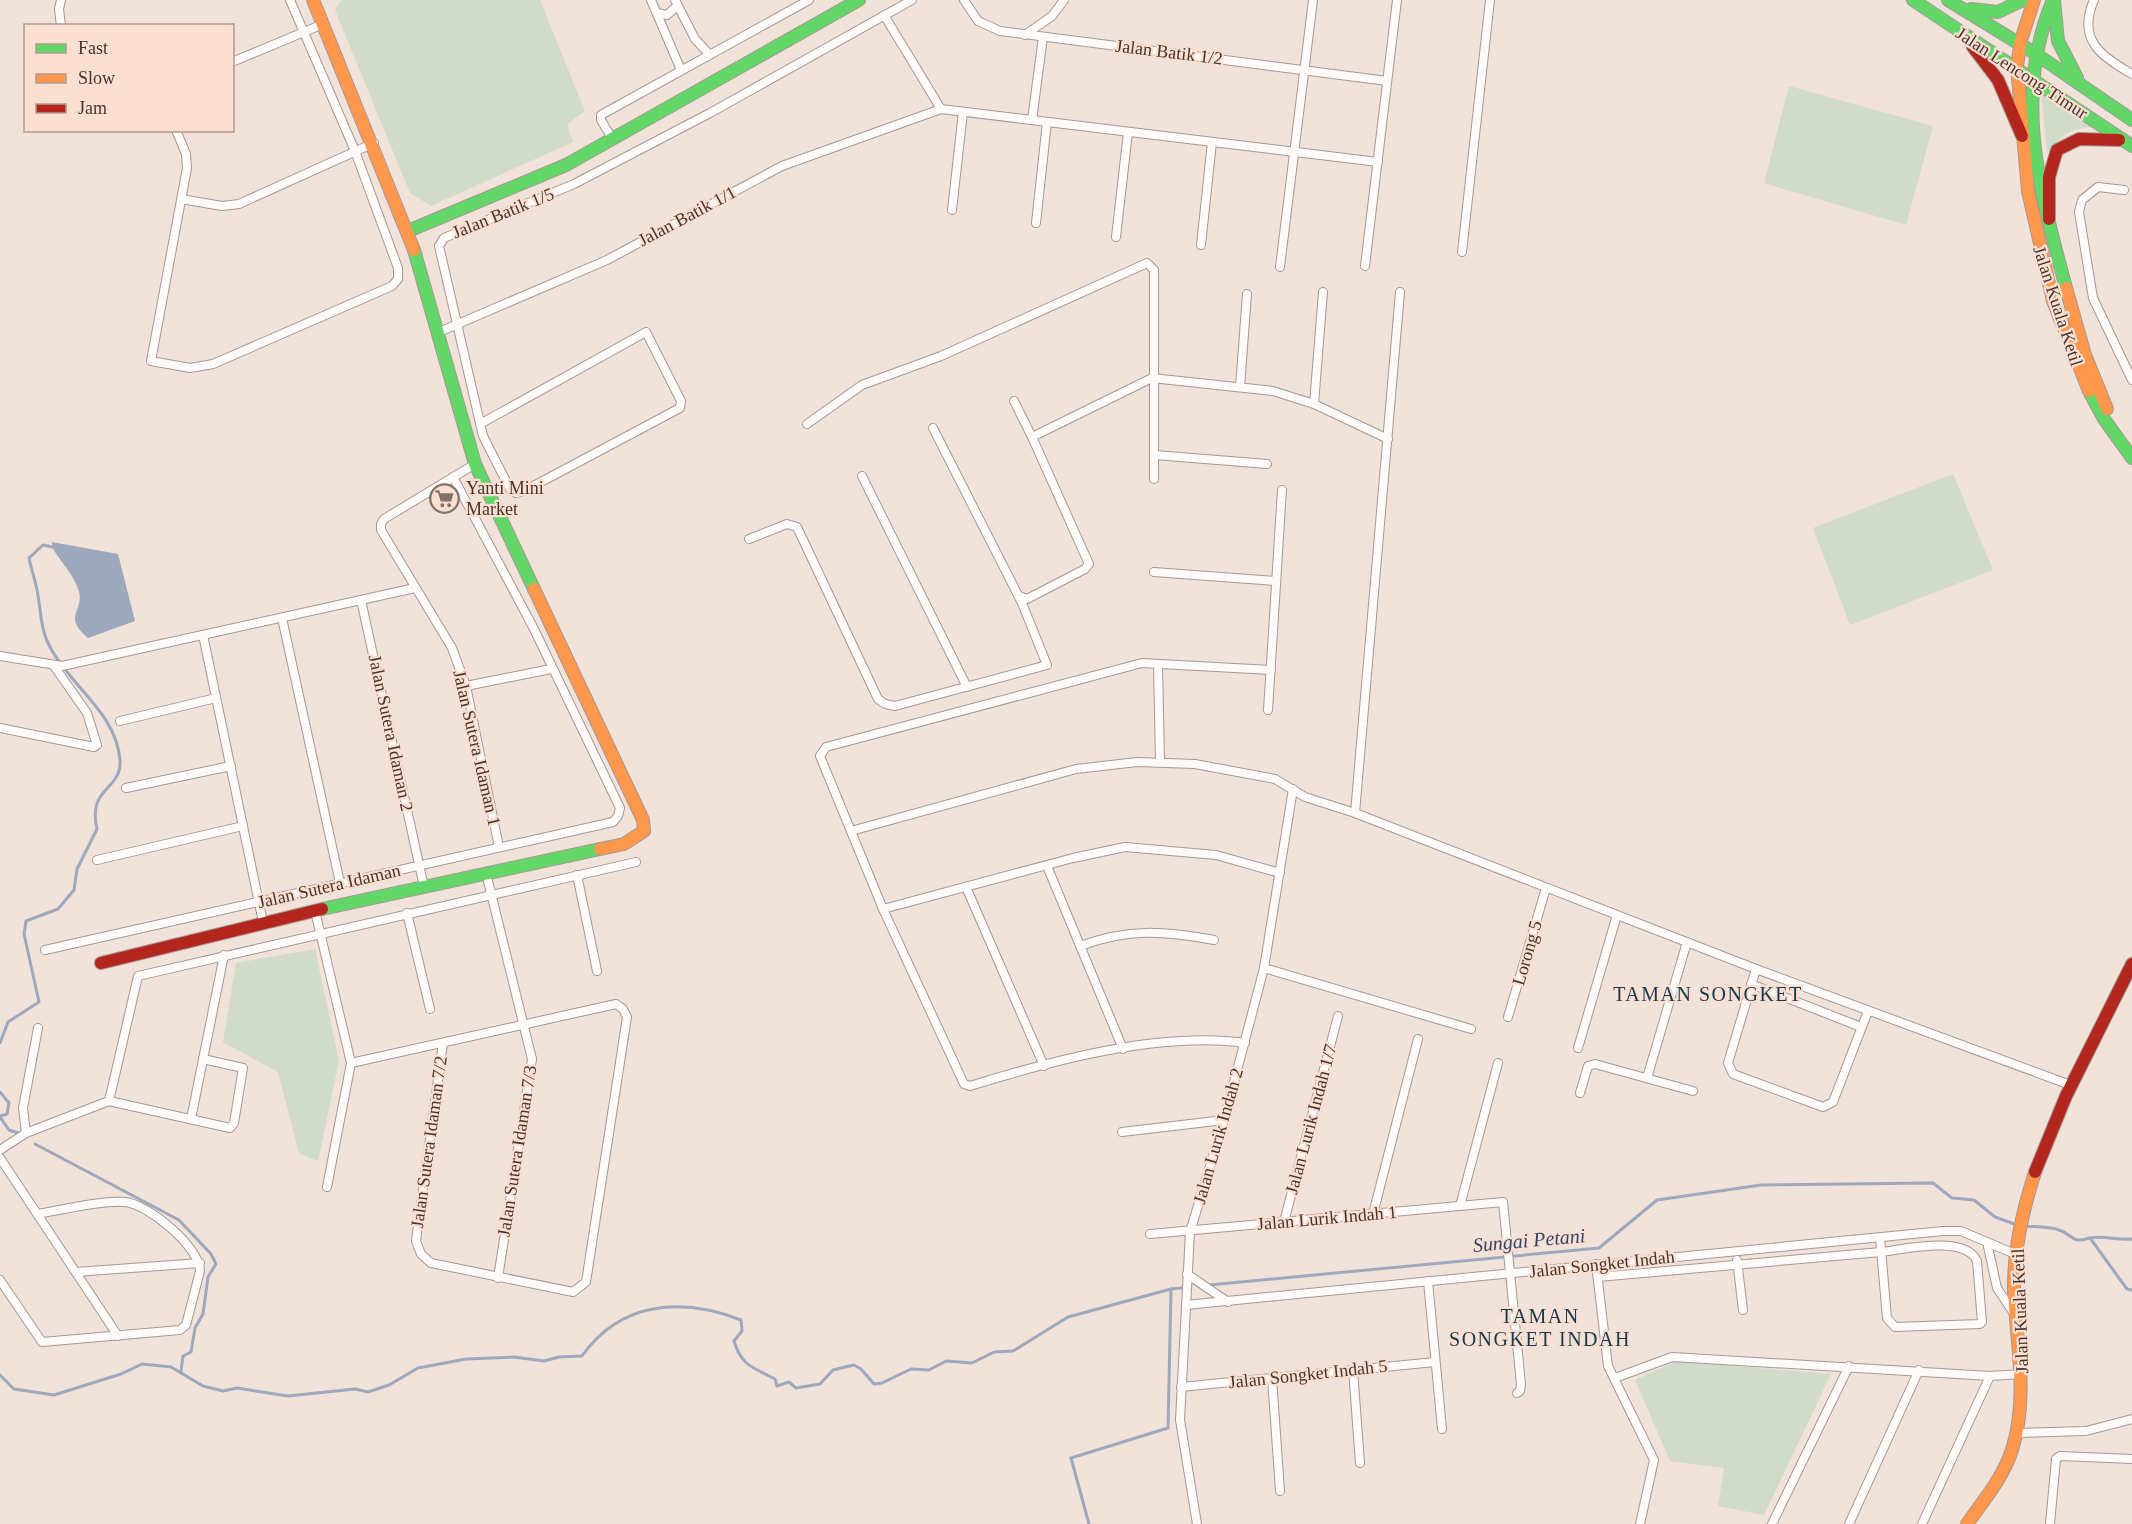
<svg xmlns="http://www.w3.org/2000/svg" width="2132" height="1524" font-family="Georgia,serif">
  <rect width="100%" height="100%" fill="#f1e2da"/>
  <g fill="#d1dbc9">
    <path d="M342 0H540L585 111 567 124 573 142 431 206 410 193 335 10Z"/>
    <path d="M1789 86 1933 126 1906 225 1764 183Z"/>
    <path d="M2041 92 2094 127C2073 127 2058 136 2047 154Z"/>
    <path d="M1953 474 1993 570 1850 625 1813 528Z"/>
    <path d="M315 949 339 1061 318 1161 299 1153 278 1072 223 1042 236 963Z"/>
    <path d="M1676 1361 1831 1374 1764 1515 1718 1506 1724 1468 1670 1461 1635 1380Z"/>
  </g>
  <path fill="#9ea8bc" d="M52 542 118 554 135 621 88 638C62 616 84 611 79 592 74 574 61 563 52 547Z"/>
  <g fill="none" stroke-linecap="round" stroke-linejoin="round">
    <g stroke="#9ea8bc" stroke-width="3">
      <path d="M0 1043 8 1022 39 1002 24 934 26 921 58 909 74 890 77 869 97 829C87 786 122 791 120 760 116 712 70 686 50 647 40 629 41 609 37 590 35 579 31 569 29 558L43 545 52 547"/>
      <path d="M0 1092 9 1103 7 1114 0 1116"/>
      <path d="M0 1117 9 1130 18 1133"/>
      <path d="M35 1144 179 1220 211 1254 216 1264 208 1277 203 1314 195 1328 191 1352 183 1356 181 1371"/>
      <path d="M2024 1226C2034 1227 2049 1226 2059 1230 2074 1235 2070 1244 2090 1238L2127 1289 2132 1290"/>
      <path d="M2090 1238C2105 1235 2117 1241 2132 1239"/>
      <path d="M1209 1285 1599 1248 1657 1200 1761 1185 1933 1183 1952 1198 1974 1200 1995 1217 2017 1225"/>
      <path d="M0 1375 14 1389 54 1395 121 1374 142 1364 171 1367 203 1386 223 1391 237 1388 288 1396 355 1389 368 1392 389 1385 418 1368 466 1359 514 1357 544 1361 559 1357 582 1356C621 1301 682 1297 741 1320L742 1331 734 1341C742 1367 753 1367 775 1379L777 1386 789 1382 796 1388 820 1384 833 1370 854 1365 861 1369 874 1384 882 1383 911 1369 929 1370 946 1361 972 1363 994 1352 1013 1351 1068 1317 1171 1289"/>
      <path d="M1089 1524 1071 1458 1168 1428 1171 1289 1181 1288"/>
    </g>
    <defs>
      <g id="street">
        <path d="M61 0 59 9 61 26"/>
        <path d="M651 0 681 70"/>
        <path d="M675 0 695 39 710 55"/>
        <path d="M964 0 978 21 1000 31 1387 81"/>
        <path d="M2094 0C2077 39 2100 56 2132 74"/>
        <path d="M657 13 667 15 677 6"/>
        <path d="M884 15 941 109"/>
        <path d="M1025 35 1052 16 1064 0"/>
        <path d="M232 62 323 24"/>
        <path d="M1032 120 1043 37"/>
        <path d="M176 130 186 154 187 168 151 361 190 368 213 364 392 286 398 279V268L355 151 290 0"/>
        <path d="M613 140 601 120V115L809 0"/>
        <path d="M2124 190 2098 187 2082 200 2079 212 2093 298 2132 380"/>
        <path d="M181 199 222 206 239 204 374 143"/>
        <path d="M952 210 963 112"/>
        <path d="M1036 223 1047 122"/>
        <path d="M1116 237 1128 132"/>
        <path d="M1201 245 1212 142"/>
        <path d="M1462 252 1490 0"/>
        <path d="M1365 266 1397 0"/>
        <path d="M1280 267 1313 0"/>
        <path d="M1400 292 1355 813 1756 969 2073 1086"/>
        <path d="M437 333 607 260 782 166 941 109 1378 162"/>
        <path d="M1240 387 1247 294"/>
        <path d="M1014 401 1032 437"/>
        <path d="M1314 404 1323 292"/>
        <path d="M480 424 646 332 681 401 680 408 524 491 516 493 510 489 483 436 439 246 444 238 574 184 710 113 912 0"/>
        <path d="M807 424 862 385 941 356 1147 263 1154 270V479"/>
        <path d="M1155 455 1267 464"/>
        <path d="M475 464 384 519 381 524V530L452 648 466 686 499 847"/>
        <path d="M862 476 967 687"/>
        <path d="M749 539 787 524 797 527 878 699 885 704 895 706 1047 665 1022 603 933 428"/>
        <path d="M1154 572 1276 581"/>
        <path d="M1019 596 1027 599 1085 569 1089 564 1032 437 1152 378 1273 391 1314 404 1388 439"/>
        <path d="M361 600 424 887"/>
        <path d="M282 618 340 883"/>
        <path d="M203 635 263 922"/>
        <path d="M0 656 62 666 415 588"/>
        <path d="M1158 664 1160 762"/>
        <path d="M466 686 551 669"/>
        <path d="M1268 710 1282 490"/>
        <path d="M120 721 216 698"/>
        <path d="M0 728 94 747 97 745 87 713 54 666"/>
        <path d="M126 788 231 766"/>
        <path d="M851 831 1076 769 1137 762 1195 764 1275 779 1305 797 1355 813"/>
        <path d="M97 860 243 826"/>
        <path d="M1047 866 1123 1049"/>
        <path d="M486 873 532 1059 498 1278"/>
        <path d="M577 875 597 971"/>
        <path d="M966 887 1044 1066"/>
        <path d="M883 909 1073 858 1125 847 1216 855 1280 873"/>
        <path d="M315 911 351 1063 327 1187"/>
        <path d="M407 913 430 1009"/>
        <path d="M1080 946C1129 928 1163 931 1214 940"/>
        <path d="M45 950 613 822 618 816 620 808 533 627 453 477"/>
        <path d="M1264 968 1471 1029"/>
        <path d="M1756 969 1728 1063 1733 1074 1823 1107 1833 1102 1868 1011"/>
        <path d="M1751 984 1861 1027"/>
        <path d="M1508 1017 1546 888"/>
        <path d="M1245 1043C1161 1031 1050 1061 970 1086L964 1084 883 909 820 756 826 747 1142 663 1271 670"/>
        <path d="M1578 1048 1617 915"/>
        <path d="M351 1063 616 1004 623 1009 627 1017 586 1282 573 1292 431 1263 421 1254 416 1241 443 1043"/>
        <path d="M1647 1078 1687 942"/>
        <path d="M1580 1093 1588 1066 1595 1064 1693 1091"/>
        <path d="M109 1101 138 976 636 862"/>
        <path d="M191 1119 224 955"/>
        <path d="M1122 1132 1224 1120"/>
        <path d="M26 1133 109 1101 230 1128 234 1123 243 1068 203 1059"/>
        <path d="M0 1150 26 1133 23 1108 38 1028"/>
        <path d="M0 1158 118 1336"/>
        <path d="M1460 1206 1498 1063"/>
        <path d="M1373 1214 1418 1039"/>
        <path d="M1284 1222 1338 1016"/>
        <path d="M1150 1234 1503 1202 1521 1384 1520 1391 1517 1393"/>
        <path d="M1987 1242 1997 1288 2017 1318"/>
        <path d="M1737 1260 1743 1310"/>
        <path d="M1596 1264 1608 1366 1654 1460 1640 1524"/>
        <path d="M76 1272 200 1263"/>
        <path d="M1187 1274 1228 1302"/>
        <path d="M1598 1277 1881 1252C1906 1249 1965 1235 1977 1261L1982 1322 1980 1324 1895 1327 1887 1318 1880 1238"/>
        <path d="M0 1280 42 1342 180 1330 186 1325 200 1271C200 1247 148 1204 125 1202 102 1200 61 1210 37 1214"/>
        <path d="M1428 1281 1442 1429"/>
        <path d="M1186 1305 1943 1231H1961L2015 1254"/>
        <path d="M1353 1370 1360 1463"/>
        <path d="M1272 1378 1280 1491"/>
        <path d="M1615 1378 1672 1357 1990 1376 2022 1374"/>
        <path d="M1181 1387 1435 1362"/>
        <path d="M2018 1433 2086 1431 2132 1419"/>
        <path d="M1197 1524 1180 1420 1190 1232 1224 1120 1264 968 1293 789"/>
        <path d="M1772 1524 1849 1366"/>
        <path d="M1849 1524 1919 1370"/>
        <path d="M1922 1524 1990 1376"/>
        <path d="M2050 1524 2056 1459 2060 1456 2132 1459"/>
      </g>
      <g id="fast">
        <path d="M1913 0 2132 146"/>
        <path d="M1948 0 2036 54 2132 120"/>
        <path d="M2053 0C2012 97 2040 190 2066 288"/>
        <path d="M2054 0 2058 41 2077 78"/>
        <path d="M1971 9 1998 12 2023 0"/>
        <path d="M408 231 566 165 859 0"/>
        <path d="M414 250 475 464 534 589"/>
        <path d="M2089 391 2104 419 2132 458"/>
        <path d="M322 909 600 849"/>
      </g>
      <g id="slow">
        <path d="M313 0 414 250"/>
        <path d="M2034 0 2021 40 2017 66 2028 191 2053 301 2089 391"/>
        <path d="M2066 288 2085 355 2107 409"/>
        <path d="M534 589 643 820 644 831 624 844 600 849"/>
        <path d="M1967 1524C1983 1501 2003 1478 2012 1450 2029 1396 2016 1343 2014 1288 2014 1247 2023 1210 2035 1172"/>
      </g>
      <g id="jam">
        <path d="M1973 47 1998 80 2022 136"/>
        <path d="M2049 219V177L2057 150 2079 139 2119 140"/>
        <path d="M101 963 322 909"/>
        <path d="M2035 1172 2066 1096 2132 964"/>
      </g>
    </defs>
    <use href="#street" stroke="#a59892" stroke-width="10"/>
    <use href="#fast" stroke="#a59892" stroke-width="14"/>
    <use href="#slow" stroke="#a59892" stroke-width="14"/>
    <use href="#jam" stroke="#a59892" stroke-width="14"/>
    <use href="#street" stroke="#fdfbf9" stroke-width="8"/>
    <use href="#fast" stroke="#63d668" stroke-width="12"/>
    <use href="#slow" stroke="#ff974d" stroke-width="12"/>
    <use href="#jam" stroke="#b3261e" stroke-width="12"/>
  </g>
  <defs>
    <symbol id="supermarket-ring" viewBox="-11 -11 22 22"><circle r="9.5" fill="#fbdfd0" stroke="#80726a" stroke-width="1.5"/><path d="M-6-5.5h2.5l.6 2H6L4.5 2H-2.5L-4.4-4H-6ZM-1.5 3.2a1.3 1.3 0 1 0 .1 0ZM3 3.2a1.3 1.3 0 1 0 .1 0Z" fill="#80726a"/></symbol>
  </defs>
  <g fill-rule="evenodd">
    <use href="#supermarket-ring" x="428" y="482" width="33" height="33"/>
  </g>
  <g text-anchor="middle" stroke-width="4.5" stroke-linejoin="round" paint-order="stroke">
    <g font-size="18" fill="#43352e" stroke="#fbdfd0">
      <text transform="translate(1169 52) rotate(7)" y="6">Jalan Batik 1/2</text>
      <text transform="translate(2022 73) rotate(33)" y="6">Jalan Lencong Timur</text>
      <text transform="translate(503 213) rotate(-22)" y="6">Jalan Batik 1/5</text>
      <text transform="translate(687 216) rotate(-28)" y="6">Jalan Batik 1/1</text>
      <text transform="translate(2058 306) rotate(72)" y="6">Jalan Kuala Ketil</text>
      <text transform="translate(391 733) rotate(78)" y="6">Jalan Sutera Idaman 2</text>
      <text transform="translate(477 748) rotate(77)" y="6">Jalan Sutera Idaman 1</text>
      <text transform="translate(329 886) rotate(-13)" y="6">Jalan Sutera Idaman</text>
      <text transform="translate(1527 953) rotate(-74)" y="6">Lorong 5</text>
      <text transform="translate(1311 1119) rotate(-75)" y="6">Jalan Lurik Indah 1/7</text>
      <text transform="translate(1218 1136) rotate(-74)" y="6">Jalan Lurik Indah 2</text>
      <text transform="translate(429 1142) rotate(-82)" y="6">Jalan Sutera Idaman 7/2</text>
      <text transform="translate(517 1151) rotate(-81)" y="6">Jalan Sutera Idaman 7/3</text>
      <text transform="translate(1327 1218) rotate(-5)" y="6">Jalan Lurik Indah 1</text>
      <text transform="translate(1602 1264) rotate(-6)" y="6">Jalan Songket Indah</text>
      <text transform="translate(2020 1311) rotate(-92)" y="6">Jalan Kuala Ketil</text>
      <text transform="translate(1308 1374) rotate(-6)" y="6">Jalan Songket Indah 5</text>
    </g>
    <g font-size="18" fill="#43352e" stroke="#fbdfd0" text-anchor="start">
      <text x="466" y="494">Yanti Mini<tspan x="466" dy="21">Market</tspan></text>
    </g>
    <g font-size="20" letter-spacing="1.5" fill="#113a51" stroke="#fbdfd0">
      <text x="1708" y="1001">TAMAN SONGKET</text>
      <text x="1540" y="1323">TAMAN<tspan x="1540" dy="23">SONGKET INDAH</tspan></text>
    </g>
    <g font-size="20" font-style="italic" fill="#294572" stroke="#fbdfd0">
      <text transform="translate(1529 1240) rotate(-5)" y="7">Sungai Petani</text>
    </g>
  </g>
  <rect x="24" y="24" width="210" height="108" fill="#fbdfd0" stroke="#b19b8f" stroke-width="1.5"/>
  <rect x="36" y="44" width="30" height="9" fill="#63d668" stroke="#b19b8f" stroke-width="1.5"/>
  <text x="78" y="54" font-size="18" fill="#43352e">Fast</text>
  <rect x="36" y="74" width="30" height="9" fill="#ff974d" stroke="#b19b8f" stroke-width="1.5"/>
  <text x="78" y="84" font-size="18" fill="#43352e">Slow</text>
  <rect x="36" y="104" width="30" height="9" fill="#b3261e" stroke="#b19b8f" stroke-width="1.5"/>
  <text x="78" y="114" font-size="18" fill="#43352e">Jam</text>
</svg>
